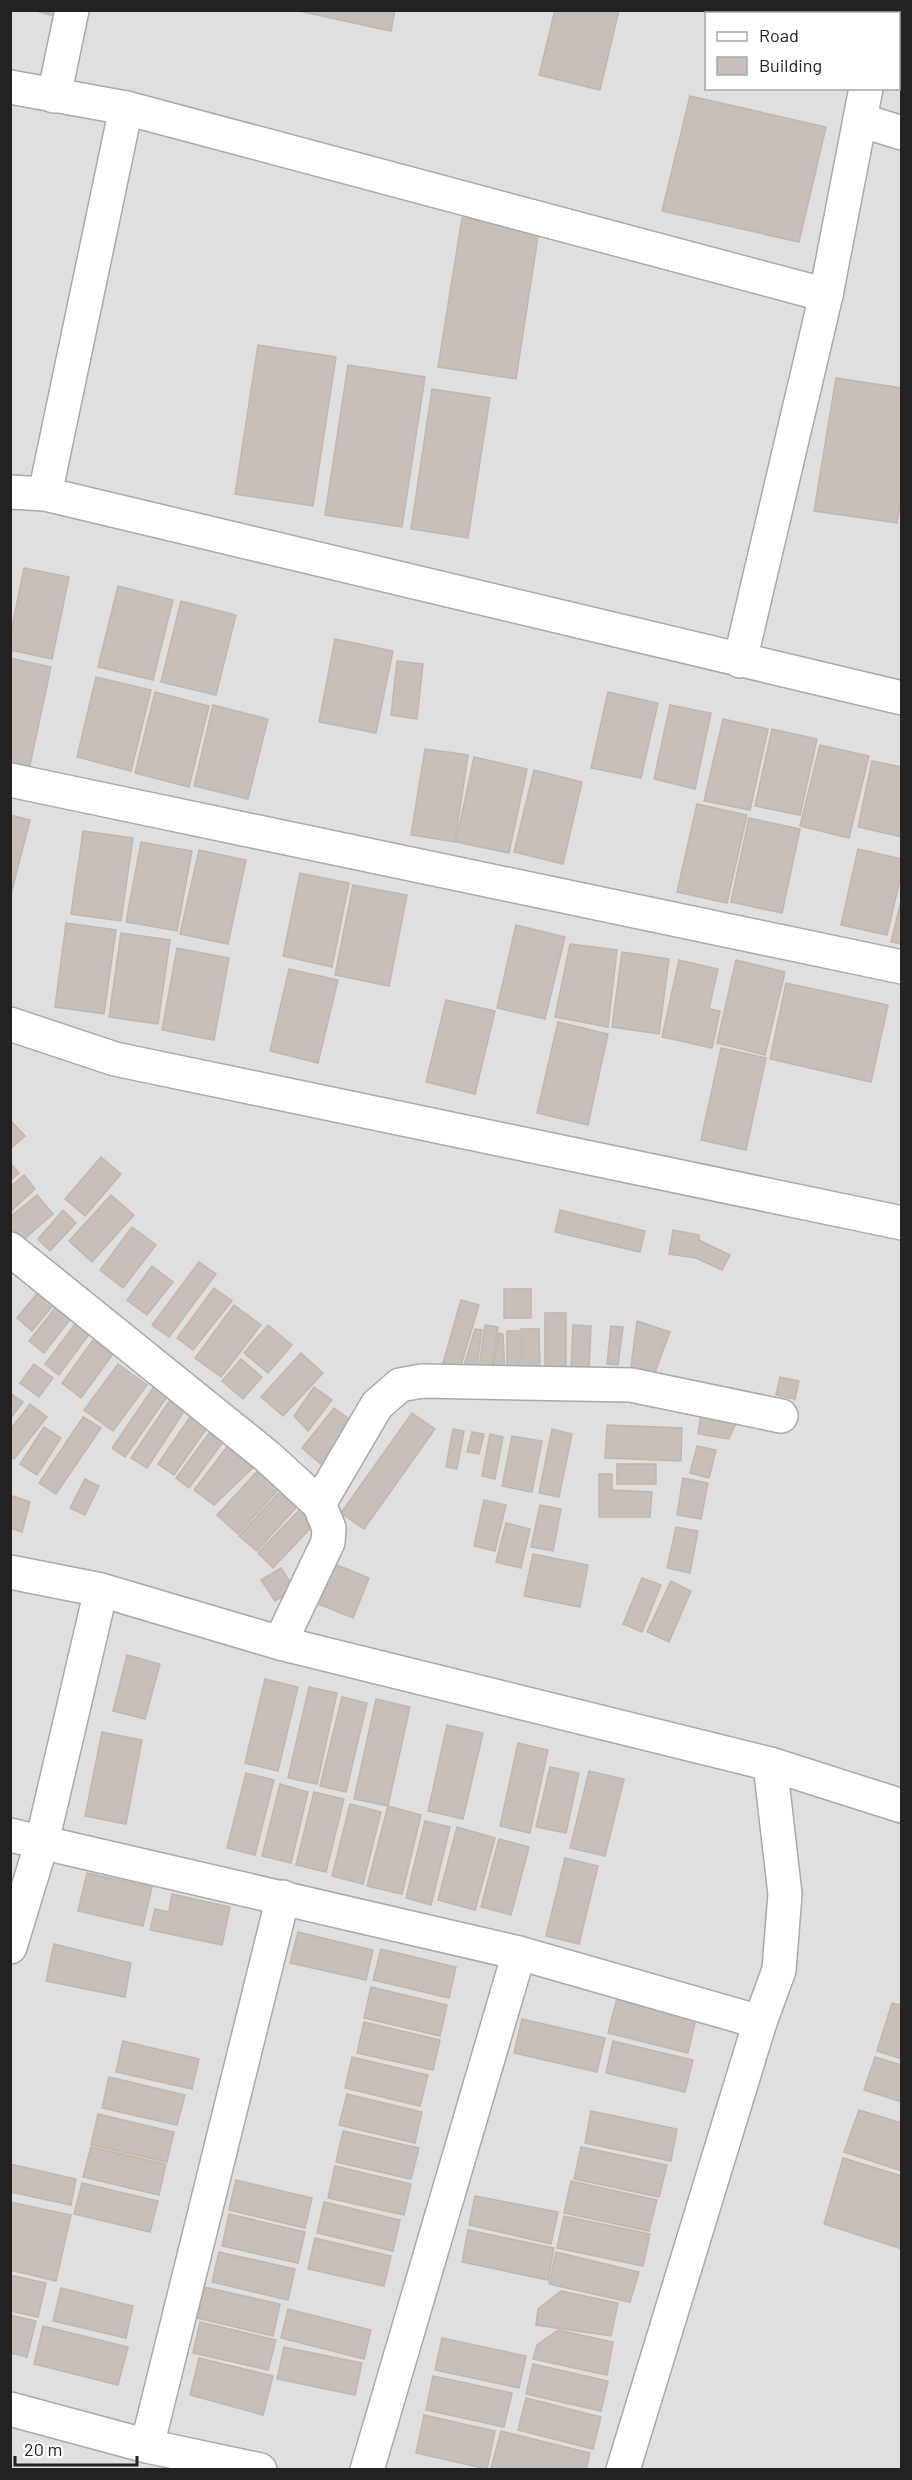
<svg xmlns="http://www.w3.org/2000/svg" width="912" height="2480" font-family="Barlow,sans-serif">
  <rect width="100%" height="100%" fill="#f2efe9"/>
  <path fill="#e0dfdf" fill-rule="evenodd" d="M11 11H901V2469H11ZM706 14H898V88H706Z"/>
  <g fill="#c7bfb8" stroke="#c4b6ab" stroke-width="1.5">
    <path d="M32 10H60L58 17Z"/>
    <path d="M294 10H395L391 31Z"/>
    <path d="M555 10H619L600 90 539 75Z"/>
    <path d="M690 96 826 127 799 242 662 211Z"/>
    <path d="M462 218 539 230 516 379 438 367Z"/>
    <path d="M258 345 336 357 313 506 235 494Z"/>
    <path d="M348 365 425 377 402 527 325 515Z"/>
    <path d="M836 378 902 388V491L897 523 814 511Z"/>
    <path d="M432 389 490 398 468 538 411 529Z"/>
    <path d="M24 568 69 577 52 659 10 650V637Z"/>
    <path d="M118 586 173 600 153 680 98 667Z"/>
    <path d="M181 601 236 615 216 695 161 682Z"/>
    <path d="M335 639 393 651 376 733 319 722Z"/>
    <path d="M10 658 51 667 30 765 10 761Z"/>
    <path d="M397 661 423 664 417 719 391 715Z"/>
    <path d="M96 677 151 690 131 771 77 757Z"/>
    <path d="M155 692 209 706 189 787 135 773Z"/>
    <path d="M608 692 658 703 641 778 591 768Z"/>
    <path d="M213 705 268 719 248 799 194 786Z"/>
    <path d="M670 705 711 713 695 789 654 779Z"/>
    <path d="M723 719 768 729 750 810 704 801Z"/>
    <path d="M772 729 817 739 800 815 755 806Z"/>
    <path d="M820 745 869 756 849 838 800 826Z"/>
    <path d="M425 749 468 755 455 842 411 835Z"/>
    <path d="M474 757 527 769 509 853 456 842Z"/>
    <path d="M872 761 902 767V837L858 827Z"/>
    <path d="M534 770 582 782 563 864 514 852Z"/>
    <path d="M697 804 747 815 727 903 677 892Z"/>
    <path d="M10 815 30 820 10 898Z"/>
    <path d="M749 818 800 829 782 913 731 902Z"/>
    <path d="M83 831 133 838 121 921 71 914Z"/>
    <path d="M141 842 192 851 177 931 126 922Z"/>
    <path d="M858 849 902 859V871L887 935 841 925Z"/>
    <path d="M199 850 246 860 228 944 180 934Z"/>
    <path d="M300 873 349 883 332 967 283 956Z"/>
    <path d="M353 885 407 895 389 986 335 975Z"/>
    <path d="M902 897V944L891 942Z"/>
    <path d="M66 923 116 930 104 1014 55 1007Z"/>
    <path d="M516 925 565 937 545 1019 497 1008Z"/>
    <path d="M121 933 170 940 158 1024 109 1017Z"/>
    <path d="M570 944 617 950 608 1027 555 1017Z"/>
    <path d="M177 948 229 958 214 1040 162 1030Z"/>
    <path d="M622 952 669 959 659 1034 612 1027Z"/>
    <path d="M679 960 718 969 709 1009 720 1011 712 1048 662 1037Z"/>
    <path d="M736 960 785 972 765 1055 717 1043Z"/>
    <path d="M289 969 338 980 318 1063 270 1051Z"/>
    <path d="M786 983 888 1005 871 1082 770 1059Z"/>
    <path d="M446 1000 495 1011 475 1094 426 1082Z"/>
    <path d="M558 1022 608 1034 588 1125 537 1113Z"/>
    <path d="M721 1048 766 1058 746 1150 701 1140Z"/>
    <path d="M10 1120 25 1136 10 1149Z"/>
    <path d="M101 1157 121 1174 85 1216 65 1199Z"/>
    <path d="M10 1163 19 1173 10 1181Z"/>
    <path d="M24 1175 35 1189 10 1212V1187Z"/>
    <path d="M37 1195 53 1214 22 1241 10 1228V1217Z"/>
    <path d="M111 1195 134 1215 92 1262 69 1241Z"/>
    <path d="M63 1210 76 1223 50 1251 38 1239Z"/>
    <path d="M560 1210 645 1231 640 1252 555 1232Z"/>
    <path d="M132 1227 156 1245 123 1288 100 1270Z"/>
    <path d="M673 1230 699 1235V1240L730 1255 722 1270 696 1258 669 1254Z"/>
    <path d="M199 1262 216 1274 169 1337 152 1325Z"/>
    <path d="M152 1266 173 1282 147 1315 127 1300Z"/>
    <path d="M214 1288 232 1301 193 1350 177 1338Z"/>
    <rect x="504" y="1289" width="27" height="29"/>
    <path d="M39 1291 54 1304 32 1331 17 1318Z"/>
    <path d="M461 1300 479 1305 459 1372 442 1367Z"/>
    <path d="M234 1305 261 1325 221 1377 195 1358Z"/>
    <path d="M57 1306 72 1317 44 1353 29 1341Z"/>
    <rect x="545" y="1313" width="21" height="62"/>
    <path d="M637 1321 670 1332 654 1375 631 1367Z"/>
    <path d="M76 1323 90 1333 59 1375 45 1364Z"/>
    <path d="M268 1325 292 1345 268 1373 244 1353Z"/>
    <path d="M485 1325 498 1327 491 1375 478 1373Z"/>
    <path d="M573 1325 591 1326 589 1369 571 1368Z"/>
    <path d="M611 1326 623 1327 618 1365 607 1364Z"/>
    <path d="M475 1329 482 1330 476 1371 463 1369Z"/>
    <path d="M521 1329H539L540 1373H521Z"/>
    <rect x="507" y="1331" width="12" height="44"/>
    <path d="M499 1333 503 1334 505 1374 492 1371Z"/>
    <path d="M93 1340 113 1354 81 1398 62 1383Z"/>
    <path d="M301 1353 323 1373 283 1416 261 1397Z"/>
    <path d="M241 1359 262 1377 243 1399 222 1381Z"/>
    <path d="M34 1364 53 1378 39 1397 20 1383Z"/>
    <path d="M118 1364 147 1385 113 1431 84 1410Z"/>
    <path d="M780 1377 799 1381 795 1399 776 1395Z"/>
    <path d="M155 1385 169 1394 125 1457 112 1448Z"/>
    <path d="M314 1387 332 1400 308 1431 294 1416Z"/>
    <path d="M10 1393 23 1402 10 1419Z"/>
    <path d="M172 1397 187 1407 147 1468 131 1458Z"/>
    <path d="M30 1404 47 1417 14 1459 10 1456V1430Z"/>
    <path d="M702 1406 738 1419 729 1439 698 1434Z"/>
    <path d="M334 1408 356 1424 322 1465 302 1448Z"/>
    <path d="M194 1411 211 1422 174 1475 158 1464Z"/>
    <path d="M412 1413 435 1429 364 1529 341 1513Z"/>
    <path d="M83 1417 101 1428 56 1494 39 1483Z"/>
    <path d="M607 1425 682 1428 681 1461 605 1458Z"/>
    <path d="M44 1427 61 1438 37 1475 20 1464Z"/>
    <path d="M213 1428 226 1438 189 1488 176 1478Z"/>
    <path d="M453 1429 464 1431 457 1469 446 1467Z"/>
    <path d="M552 1429 572 1434 559 1497 539 1493Z"/>
    <path d="M472 1432 484 1434 479 1454 467 1452Z"/>
    <path d="M490 1434 503 1437 495 1479 482 1476Z"/>
    <path d="M512 1436 542 1441 532 1492 502 1486Z"/>
    <path d="M233 1439 261 1460 214 1505 194 1490Z"/>
    <path d="M697 1446 716 1450 709 1478 690 1473Z"/>
    <path d="M264 1464 285 1482 238 1534 217 1515Z"/>
    <rect x="617" y="1464" width="39" height="20"/>
    <path d="M599 1474H612V1490L652 1492 650 1517H599Z"/>
    <path d="M683 1478 708 1483 701 1519 677 1515Z"/>
    <path d="M85 1479 99 1486 85 1515 70 1508Z"/>
    <path d="M285 1486 302 1501 257 1551 239 1536Z"/>
    <path d="M13 1496 30 1502 22 1532 10 1528V1504Z"/>
    <path d="M484 1500 506 1505 495 1551 474 1546Z"/>
    <path d="M304 1505 319 1519 273 1568 258 1553Z"/>
    <path d="M540 1505 561 1509 553 1551 531 1547Z"/>
    <path d="M506 1523 530 1529 521 1568 496 1562Z"/>
    <path d="M676 1527 698 1531 690 1573 667 1568Z"/>
    <path d="M533 1554 588 1565 580 1607 524 1596Z"/>
    <path d="M332 1563 369 1578 353 1618 316 1603Z"/>
    <path d="M281 1568 295 1589 275 1601 261 1580Z"/>
    <path d="M642 1578 661 1585 642 1632 623 1624Z"/>
    <path d="M671 1581 691 1591 669 1642 647 1632Z"/>
    <path d="M127 1655 160 1664 145 1719 113 1711Z"/>
    <path d="M265 1679 298 1687 278 1771 245 1763Z"/>
    <path d="M309 1687 337 1693 317 1784 288 1778Z"/>
    <path d="M342 1697 367 1703 346 1792 320 1786Z"/>
    <path d="M376 1699 410 1707 388 1806 354 1799Z"/>
    <path d="M447 1725 483 1733 463 1819 428 1811Z"/>
    <path d="M102 1732 142 1740 126 1824 85 1816Z"/>
    <path d="M518 1743 548 1750 530 1833 500 1826Z"/>
    <path d="M550 1767 579 1773 566 1833 536 1827Z"/>
    <path d="M589 1771 624 1779 605 1856 570 1848Z"/>
    <path d="M246 1773 274 1780 255 1855 227 1848Z"/>
    <path d="M280 1784 308 1792 291 1863 262 1856Z"/>
    <path d="M314 1792 344 1799 326 1872 296 1865Z"/>
    <path d="M350 1804 381 1812 363 1884 332 1876Z"/>
    <path d="M388 1806 421 1815 402 1894 367 1886Z"/>
    <path d="M425 1821 450 1827 431 1905 406 1898Z"/>
    <path d="M457 1827 495 1838 475 1910 438 1900Z"/>
    <path d="M499 1839 529 1847 511 1915 481 1907Z"/>
    <path d="M565 1858 598 1866 579 1944 546 1936Z"/>
    <path d="M87 1873 152 1887 143 1926 78 1911Z"/>
    <path d="M172 1894 230 1907 222 1945 150 1930 155 1909 169 1912Z"/>
    <path d="M298 1932 373 1950 366 1980 290 1963Z"/>
    <path d="M54 1944 131 1963 125 1997 46 1981Z"/>
    <path d="M381 1949 456 1967 449 1998 373 1980Z"/>
    <path d="M371 1987 447 2005 440 2036 364 2018Z"/>
    <path d="M617 1998 696 2018 688 2053 608 2033Z"/>
    <path d="M892 2003 902 2005V2059L877 2051Z"/>
    <path d="M522 2019 605 2038 597 2072 514 2053Z"/>
    <path d="M364 2022 440 2040 433 2070 357 2053Z"/>
    <path d="M123 2041 199 2059 192 2089 116 2072Z"/>
    <path d="M613 2041 693 2060 685 2092 606 2073Z"/>
    <path d="M352 2057 428 2075 420 2106 345 2088Z"/>
    <path d="M875 2057 902 2065V2102L864 2090Z"/>
    <path d="M109 2077 185 2095 177 2125 102 2108Z"/>
    <path d="M347 2094 422 2112 415 2143 339 2125Z"/>
    <path d="M859 2110 902 2123V2171L844 2152Z"/>
    <path d="M591 2111 677 2129 671 2161 585 2143Z"/>
    <path d="M98 2114 174 2132 167 2162 91 2145Z"/>
    <path d="M343 2131 419 2148 411 2179 336 2162Z"/>
    <path d="M91 2147 166 2164 159 2195 83 2177Z"/>
    <path d="M581 2147 667 2165 659 2197 574 2179Z"/>
    <path d="M843 2158 902 2176V2249L824 2224Z"/>
    <path d="M10 2164 76 2179 71 2205 10 2192Z"/>
    <path d="M335 2166 411 2184 404 2215 328 2198Z"/>
    <path d="M236 2180 312 2198 305 2228 229 2210Z"/>
    <path d="M571 2181 657 2200 649 2231 564 2213Z"/>
    <path d="M82 2183 158 2201 150 2232 74 2214Z"/>
    <path d="M475 2196 558 2212 551 2244 469 2225Z"/>
    <path d="M10 2202 71 2215 56 2281 10 2270Z"/>
    <path d="M324 2202 400 2220 393 2251 317 2233Z"/>
    <path d="M229 2214 305 2232 298 2263 222 2246Z"/>
    <path d="M564 2216 650 2234 643 2266 557 2248Z"/>
    <path d="M468 2230 554 2248 548 2280 462 2262Z"/>
    <path d="M315 2238 391 2256 384 2286 308 2269Z"/>
    <path d="M219 2252 295 2269 288 2300 212 2282Z"/>
    <path d="M556 2252 639 2272 630 2302 549 2284Z"/>
    <path d="M10 2275 46 2283 38 2317 10 2311Z"/>
    <path d="M204 2287 280 2304 273 2336 197 2318Z"/>
    <path d="M61 2288 133 2306 126 2338 53 2321Z"/>
    <path d="M561 2291 618 2303 611 2336 536 2325 538 2309Z"/>
    <path d="M288 2309 371 2330 364 2359 281 2338Z"/>
    <path d="M10 2315 36 2321 27 2357 10 2353Z"/>
    <path d="M200 2322 276 2340 268 2370 193 2353Z"/>
    <path d="M43 2326 128 2347 118 2385 34 2364Z"/>
    <path d="M558 2330 613 2342 607 2375 533 2359 537 2345Z"/>
    <path d="M442 2338 526 2356 519 2388 435 2370Z"/>
    <path d="M284 2347 362 2363 355 2395 277 2379Z"/>
    <path d="M199 2358 273 2376 263 2415 190 2395Z"/>
    <path d="M533 2364 608 2381 601 2411 526 2394Z"/>
    <path d="M433 2376 512 2393 504 2427 426 2410Z"/>
    <path d="M526 2398 601 2417 593 2449 518 2430Z"/>
    <path d="M424 2415 495 2431 487 2469 416 2453Z"/>
    <path d="M501 2431 590 2453 586 2470H499L491 2468Z"/>
  </g>
  <g fill="none" stroke-linecap="round" stroke-linejoin="round">
    <defs>
      <g id="minor">
        <path d="M879 14V10"/>
        <path d="M10 87 126 108 826 295"/>
        <path d="M54 96 72 10"/>
        <path d="M860 120 902 133"/>
        <path d="M10 492 45 494 902 698"/>
        <path d="M45 494 126 108"/>
        <path d="M740 661 826 295 866 88"/>
        <path d="M10 780 902 967"/>
        <path d="M10 1024 115 1059 902 1223"/>
        <path d="M10 1249 268 1457 319 1504 329 1528 328 1542 280 1643"/>
        <path d="M319 1504 377 1405 400 1385 422 1381 631 1385 781 1416"/>
        <path d="M10 1572 101 1590 280 1643 770 1764 902 1806"/>
        <path d="M10 1835 519 1953 760 2022"/>
        <path d="M10 1947 42 1842 101 1590"/>
        <path d="M10 2409 147 2446 260 2470"/>
        <path d="M147 2446 283 1897"/>
        <path d="M367 2470 519 1953"/>
        <path d="M623 2470 760 2022 779 1970 785 1894 770 1764"/>
      </g>
    </defs>
    <use href="#minor" stroke="#a9a9a9" stroke-width="36"/>
    <use href="#minor" stroke="#fff" stroke-width="33"/>
  </g>
  <rect width="912" height="2480" fill="none" stroke="#222222" stroke-width="24"/>
  <rect x="705" y="12" width="195" height="78" fill="#ffffff" stroke="#a7a7a7" stroke-width="1.5"/>
  <rect x="717" y="32" width="30" height="9" fill="#ffffff" stroke="#a7a7a7" stroke-width="1.5"/>
  <text x="759" y="42" font-size="18" fill="#222222">Road</text>
  <rect x="717" y="57" width="30" height="18" fill="#c7bfb8" stroke="#a7a7a7" stroke-width="1.5"/>
  <text x="759" y="72" font-size="18" fill="#222222">Building</text>
  <path d="M15 2456v9h122v-9" fill="none" stroke="#222222" stroke-width="3"/>
  <text x="24" y="2456" font-size="18" fill="#222222" stroke="#ffffff" stroke-width="4.5" paint-order="stroke">20 m</text>
</svg>
